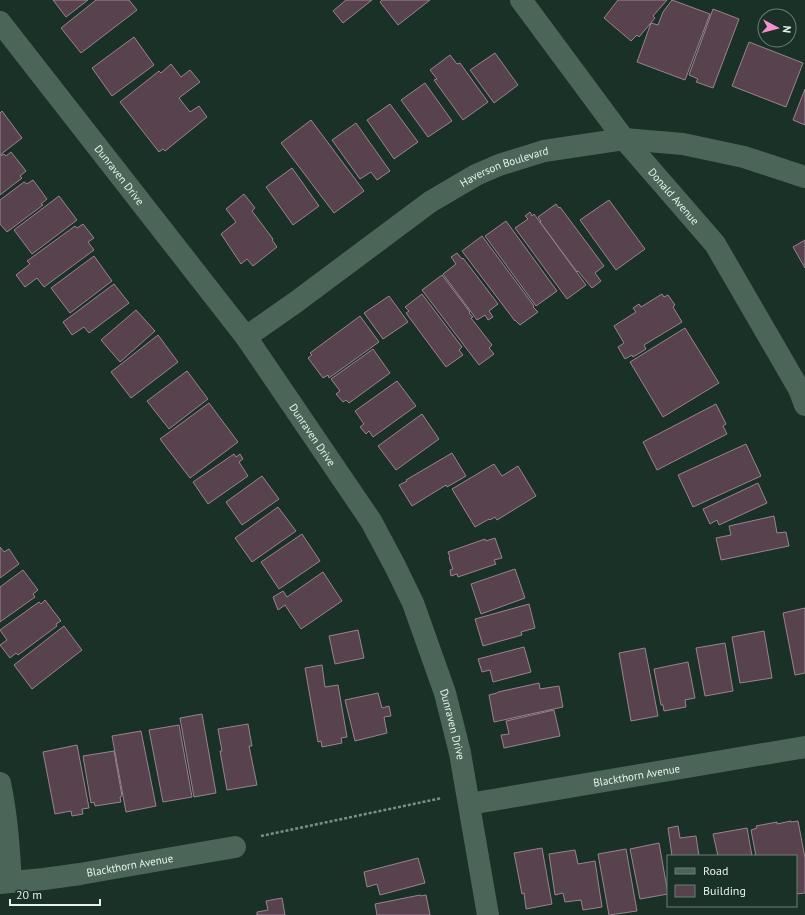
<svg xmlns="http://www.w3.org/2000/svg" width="805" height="915" font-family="'PT Sans',sans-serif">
  <rect width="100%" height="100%" fill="#1a3127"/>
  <g fill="#58424e" stroke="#9b8290">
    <path d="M53 0H88L66 17Z"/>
    <path d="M96 0H129L137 10 81 53 61 28Z"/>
    <path d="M346 0H372L343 23 333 11Z"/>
    <path d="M382 0H430L398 25 380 2Z"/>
    <path d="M618 0H667L653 16 655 18 639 37 637 35 631 41 604 18Z"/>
    <path d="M672 0 710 14 685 80 637 62 651 23 658 25 663 12Z"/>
    <path d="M713 9 739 19 713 88 696 82 698 79 689 75Z"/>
    <path d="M134 37 154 65 112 96 92 68Z"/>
    <path d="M749 42 803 63 786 107 732 86Z"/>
    <path d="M495 53 518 85 494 103 470 70Z"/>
    <path d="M450 55 457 64 460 63 488 102 463 120 434 80 437 79 430 70Z"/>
    <path d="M171 64 181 77 190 70 200 82 179 98 190 112 199 106 207 117 165 151 163 149 159 152 120 102 159 71 161 73Z"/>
    <path d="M425 83 452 121 428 137 401 100Z"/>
    <path d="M805 89V125L793 120Z"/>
    <path d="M390 104 418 142 394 159 367 120Z"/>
    <path d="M2 111 22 138 0 155V113Z"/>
    <path d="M311 120 364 191 334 213 281 143Z"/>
    <path d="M356 123 390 171 377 180 371 172 360 179 332 140Z"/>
    <path d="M11 152 26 171 20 176 22 178 0 195V156L4 154 6 156Z"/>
    <path d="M292 168 319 206 293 225 266 187Z"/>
    <path d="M33 180 47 199 41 204 43 205 7 232 0 224V200L24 182 27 184Z"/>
    <path d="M244 194 255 208 252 211 273 239 272 240 277 247 253 266 247 259 241 264 221 234 236 222 226 209Z"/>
    <path d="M59 196 77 220 32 254 14 230Z"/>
    <path d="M609 200 645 249 616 270 580 220Z"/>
    <path d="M556 204 559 208 560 207 604 266 595 273 601 281 592 288 578 271 577 272 540 222 541 221 538 217Z"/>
    <path d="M530 212 532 216 534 214 586 285 567 299 515 228 528 219 525 216Z"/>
    <path d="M506 221 557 291 536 306 485 236Z"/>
    <path d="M83 224 94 238 88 242 94 250 44 287 37 278 25 287 16 275 30 264 27 261 75 226 77 228Z"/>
    <path d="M482 236 534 306 533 307 538 312 520 325 515 320V321L462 251Z"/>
    <path d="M805 240V268L793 247Z"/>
    <path d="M457 253 462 259 463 258 498 304 489 311 493 317 488 320 485 315 477 320 443 274 456 264 451 257Z"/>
    <path d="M94 256 112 281 70 313 51 288Z"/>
    <path d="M442 275 470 312 469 313 473 317 471 318 492 345 489 348 494 354 479 365 422 290Z"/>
    <path d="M114 284 129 303 89 333 84 327 72 335 63 322Z"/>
    <path d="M422 294 462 347 459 350 463 355 446 367 406 313 409 311 405 307Z"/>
    <path d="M662 294 664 297 668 295 675 305 673 307 682 322 644 345 646 349 633 357 632 355 625 359 618 347 624 343 614 326 636 312 633 308 639 304 641 307Z"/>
    <path d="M389 296 408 322 383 339 364 313Z"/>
    <path d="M136 310 155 331 120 362 101 340Z"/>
    <path d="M360 316 379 342 329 378 328 375 323 378 308 358 312 355 310 353Z"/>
    <path d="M685 328 719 383 663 417 630 362Z"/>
    <path d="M158 335 178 362 131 398 111 372Z"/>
    <path d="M373 349 390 373 349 403 346 400 343 402 336 394 340 391 331 379Z"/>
    <path d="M187 371 208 399 169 429 147 401Z"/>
    <path d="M397 381 416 406 373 437 369 431 366 434 360 427 364 424 355 411Z"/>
    <path d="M209 403 238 442 190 478 160 439Z"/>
    <path d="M716 404 726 424 723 426 727 434 657 470 643 442Z"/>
    <path d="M422 414 439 439 396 470 378 446Z"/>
    <path d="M746 444 761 476 693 507 678 475Z"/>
    <path d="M452 453 466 476 447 487 446 485 412 506 399 485 407 481 406 480Z"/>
    <path d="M234 454 236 457 240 454 243 459 239 462 248 476 208 504 193 482Z"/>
    <path d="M494 464 502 476 518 466 536 496 497 520 495 517 490 520 489 519 475 527 452 489Z"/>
    <path d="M262 476 279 499 242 525 226 502Z"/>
    <path d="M758 483 767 503 719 525 717 520 710 524 703 509Z"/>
    <path d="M278 507 296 531 252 562 235 538Z"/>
    <path d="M774 516 777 533 786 532 789 546 721 560 716 538 731 535 729 526Z"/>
    <path d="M302 534 320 561 279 589 261 562Z"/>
    <path d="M495 538 502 558 494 560 496 564 458 577 457 574 451 576 450 570 453 569 449 558 450 557 448 552 485 539 486 541Z"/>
    <path d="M0 547 4 552 9 549 19 564 0 578Z"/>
    <path d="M515 569 525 598 481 614 471 584Z"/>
    <path d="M23 570 38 590 33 594 35 597 0 622V587Z"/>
    <path d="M323 572 342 601 301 629 285 605 278 610 273 597 283 591 287 597Z"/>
    <path d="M45 600 61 621 56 624 57 626 18 655 16 653 10 658 0 645 7 640 0 630 39 602 41 604Z"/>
    <path d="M529 604 535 628 521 632 522 635 483 646 475 619Z"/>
    <path d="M805 608V673L795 675 783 613Z"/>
    <path d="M64 626 82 650 32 689 14 665Z"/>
    <path d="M358 630 364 658 335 664 329 636Z"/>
    <path d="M764 631 772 678 740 683 732 637Z"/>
    <path d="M725 643 733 691 705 696 696 648Z"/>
    <path d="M524 647 531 672 493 682 490 670 482 672 478 659Z"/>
    <path d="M645 648 658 716 631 721 619 653Z"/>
    <path d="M688 662 695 698 685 700 686 707 664 711 663 705H661L654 669Z"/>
    <path d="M322 665 325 687 338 685 347 737 341 738 342 743 322 747 321 741 318 742 305 668Z"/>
    <path d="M539 683 540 689 559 686 563 707 494 722 489 695 497 693 498 692Z"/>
    <path d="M378 693 382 708 389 706 391 716 384 717 387 733 355 741 345 700Z"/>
    <path d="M554 710 560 736 504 748 501 735 509 734 506 721Z"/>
    <path d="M202 714 216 793 194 797 180 718Z"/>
    <path d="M248 724 252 746H249L257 785 227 790 220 751H222L218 729Z"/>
    <path d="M179 725 192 797 163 802 149 730Z"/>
    <path d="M141 731 156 806 126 812 112 736Z"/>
    <path d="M77 745 89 808 82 809 83 814 72 816 71 811 55 814 43 752Z"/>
    <path d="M114 751 122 796 120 797 121 802 95 806 94 802 91 803 83 756Z"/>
    <path d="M791 821V822L798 821 805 858V893L796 894V856H756L751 830 757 828 756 826 777 822V824Z"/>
    <path d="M678 826 680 838 696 836 699 856H672L668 828Z"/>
    <path d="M747 828 752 856H718L713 834Z"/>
    <path d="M659 843 668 894 640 899 630 849Z"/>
    <path d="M542 848 552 904 526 909 524 893 522 894 514 853Z"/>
    <path d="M626 849 637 911 609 915 598 854Z"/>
    <path d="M575 850 578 864 595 861 602 907 583 910 581 900 565 902 563 893 555 895 549 854Z"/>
    <path d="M418 858 425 883 380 895 377 884 367 887 364 872Z"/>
    <path d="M420 895 421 896 426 895 430 915H377L375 904Z"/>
    <path d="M282 898 285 915H257V912L268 910 266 901Z"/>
  </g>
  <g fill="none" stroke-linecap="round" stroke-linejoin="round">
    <path stroke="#7c8f87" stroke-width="2.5" stroke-dasharray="3 2" stroke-linecap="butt" d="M261 836 442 798"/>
    <g stroke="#4c6559" stroke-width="22">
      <path id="s1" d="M521 0 624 139 715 244 799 389 805 405"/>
      <path id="s2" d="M0 22 246 337 371 521 395 566 413 603 445 693 460 753 488 915"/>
      <path id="s3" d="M246 337 296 302 430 202 476 175 499 165 544 151 624 139 683 144 744 157 805 177"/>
      <path d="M0 783C7 816 9 849 11 882"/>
      <path id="s4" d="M469 804 805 747"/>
      <path id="s5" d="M0 883 44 879 80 874 235 847"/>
    </g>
  </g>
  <g text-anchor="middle" stroke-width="3.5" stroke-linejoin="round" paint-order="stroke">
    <g font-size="11" fill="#e4f2eb" stroke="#1a3127">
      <text dy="4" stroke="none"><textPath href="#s3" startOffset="311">Haverson Boulevard</textPath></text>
      <text dy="4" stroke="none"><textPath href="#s2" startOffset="194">Dunraven Drive</textPath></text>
      <text dy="4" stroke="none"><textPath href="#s1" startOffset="249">Donald Avenue</textPath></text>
      <text dy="4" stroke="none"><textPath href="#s2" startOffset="518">Dunraven Drive</textPath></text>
      <text dy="4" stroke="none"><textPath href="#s2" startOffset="842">Dunraven Drive</textPath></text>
      <text dy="4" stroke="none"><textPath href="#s4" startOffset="170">Blackthorn Avenue</textPath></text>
      <text dy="4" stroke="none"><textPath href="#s5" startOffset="131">Blackthorn Avenue</textPath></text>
    </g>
  </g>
  <rect x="667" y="855" width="130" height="52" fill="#1a3127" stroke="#6b7e75"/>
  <rect x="675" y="868" width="20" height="6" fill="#4c6559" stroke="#6b7e75"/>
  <text x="703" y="875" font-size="12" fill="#e4f2eb">Road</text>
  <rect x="675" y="885" width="20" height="12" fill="#58424e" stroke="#6b7e75"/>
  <text x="703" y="895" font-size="12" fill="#e4f2eb">Building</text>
  <g transform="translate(777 28) rotate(97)"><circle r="19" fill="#1a3127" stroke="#6b7e75"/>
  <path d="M0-3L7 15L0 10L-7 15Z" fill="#f690cf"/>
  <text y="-6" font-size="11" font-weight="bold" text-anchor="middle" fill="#e4f2eb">N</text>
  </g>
  <path d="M10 899v6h90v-6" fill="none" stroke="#e4f2eb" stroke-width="2"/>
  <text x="16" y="899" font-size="12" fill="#e4f2eb" stroke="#1a3127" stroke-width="3" paint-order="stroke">20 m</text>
</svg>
